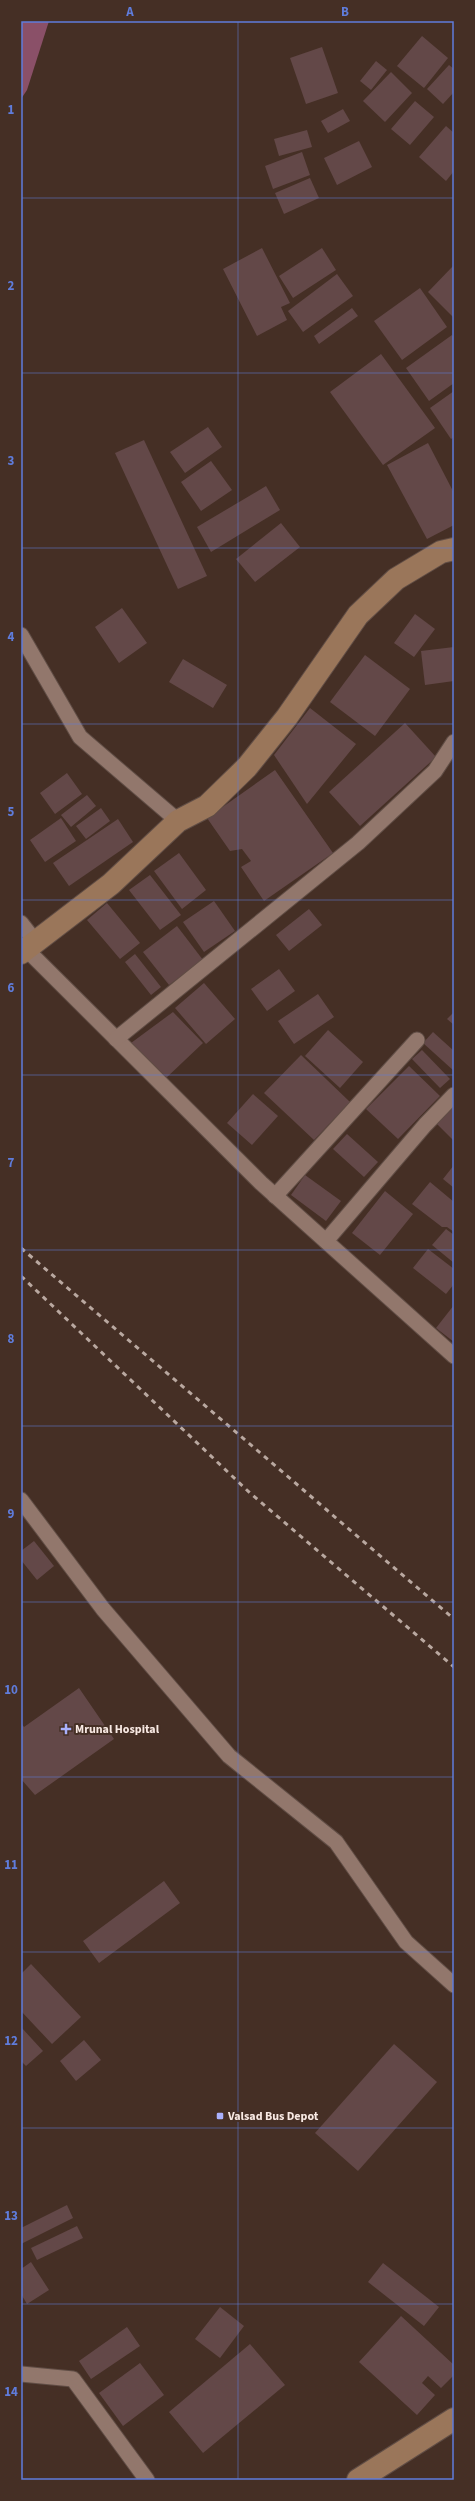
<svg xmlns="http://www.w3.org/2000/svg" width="475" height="2501" font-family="'Source Sans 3',sans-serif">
  <rect width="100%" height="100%" fill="#452f25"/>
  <path fill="#8a5068" d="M21 21H49L27 90 21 99Z"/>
  <g fill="#634848">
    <path d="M422 36 448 58 424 88 397 66Z"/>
    <path d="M322 47 338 93 306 104 290 58Z"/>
    <path d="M376 61 387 70 371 90 360 81Z"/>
    <path d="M449 65 454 69V92L443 104 427 89Z"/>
    <path d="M391 72 412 93 385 122 363 101Z"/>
    <path d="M415 101 434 117 410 145 391 129Z"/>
    <path d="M343 109 350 121 328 133 321 121Z"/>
    <path d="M446 126 454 133V171L446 181 419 157Z"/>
    <path d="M307 130 312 147 279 156 274 139Z"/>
    <path d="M359 141 372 167 337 185 324 158Z"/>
    <path d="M302 152 310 175 273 189 265 166Z"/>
    <path d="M310 178 319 198 284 214 275 193Z"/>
    <path d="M262 248 290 303 281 307 287 320 257 336 223 269Z"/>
    <path d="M322 248 336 270 293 298 279 276Z"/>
    <path d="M454 265V318L428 292Z"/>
    <path d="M337 274 353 296 303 332 288 311Z"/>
    <path d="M420 288 447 327 402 360 374 321Z"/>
    <path d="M352 308 358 316 319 344 314 336Z"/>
    <path d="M452 335 454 338V383L429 401 406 368Z"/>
    <path d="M381 354 435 428 383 465 330 392Z"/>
    <path d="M454 391V437L451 439 430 408Z"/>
    <path d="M208 427 222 447 185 473 170 452Z"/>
    <path d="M144 440 207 576 178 589 115 453Z"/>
    <path d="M428 443 454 493V525L427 539 387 465Z"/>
    <path d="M211 461 232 490 201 511 181 482Z"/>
    <path d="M266 486 280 510 211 552 197 527Z"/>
    <path d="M281 523 300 547 255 582 236 559Z"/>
    <path d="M122 608 147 643 119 663 95 627Z"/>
    <path d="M415 614 435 629 414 657 394 643Z"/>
    <path d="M454 647V681L425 685 421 651Z"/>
    <path d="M365 655 410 689 375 736 330 702Z"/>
    <path d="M183 659 227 685 213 708 169 682Z"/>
    <path d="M310 708 356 744 307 804 274 755Z"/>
    <path d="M405 723 436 757 360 826 329 792Z"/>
    <path d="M275 770 333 853 264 901 241 867 251 861 242 849 230 851 207 818Z"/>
    <path d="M67 773 82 794 55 814 40 793Z"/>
    <path d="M87 795 96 806 71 827 61 815Z"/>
    <path d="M101 808 110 821 86 839 76 826Z"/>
    <path d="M61 818 76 841 45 862 30 840Z"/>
    <path d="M118 819 133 842 69 886 53 863Z"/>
    <path d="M179 853 206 890 182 909 154 871Z"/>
    <path d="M150 875 181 915 160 930 129 890Z"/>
    <path d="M214 901 235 931 204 952 183 922Z"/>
    <path d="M107 903 140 943 120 959 87 920Z"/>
    <path d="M309 909 322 925 289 951 276 935Z"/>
    <path d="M177 926 203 960 169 985 143 952Z"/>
    <path d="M135 954 161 987 151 995 125 962Z"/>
    <path d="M279 969 295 991 267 1011 251 989Z"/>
    <path d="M204 983 235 1019 206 1044 175 1008Z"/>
    <path d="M318 994 334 1017 294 1044 278 1021Z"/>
    <path d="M173 1012 203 1043 165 1079 131 1043Z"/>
    <path d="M454 1012V1025L447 1019Z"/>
    <path d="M328 1030 363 1062 340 1088 305 1056Z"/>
    <path d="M433 1032 454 1051V1071L423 1043Z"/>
    <path d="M422 1050 450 1079 440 1088 412 1059Z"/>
    <path d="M301 1055 350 1102 314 1140 264 1093Z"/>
    <path d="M409 1066 440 1096 398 1139 366 1109Z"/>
    <path d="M454 1090V1141L429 1116Z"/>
    <path d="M253 1094 278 1116 252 1145 227 1123Z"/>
    <path d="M347 1134 378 1162 364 1177 333 1149Z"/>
    <path d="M454 1165V1188L443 1179Z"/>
    <path d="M305 1175 341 1201 326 1221 291 1195Z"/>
    <path d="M430 1182 454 1202V1232L447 1227H442L412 1204Z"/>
    <path d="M385 1191 413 1214 380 1255 352 1233Z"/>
    <path d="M446 1229 454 1235V1263L432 1245Z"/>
    <path d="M428 1249 454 1269V1284L446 1294 413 1268Z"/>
    <path d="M454 1305V1342L436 1328Z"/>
    <path d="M34 1541 54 1566 37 1580 21 1560V1551Z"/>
    <path d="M79 1688 114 1739 35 1795 21 1779V1723L24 1727Z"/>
    <path d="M164 1881 180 1903 99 1963 83 1941Z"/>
    <path d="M31 1964 81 2017 52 2044 21 2011V1974Z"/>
    <path d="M21 2027 43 2051 26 2066 21 2061Z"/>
    <path d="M84 2040 101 2060 76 2081 60 2061Z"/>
    <path d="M394 2044 437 2082 358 2171 315 2133Z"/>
    <path d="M67 2205 73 2218 21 2244V2228Z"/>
    <path d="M77 2226 83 2238 37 2260 31 2248Z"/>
    <path d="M31 2262 49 2290 27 2304 21 2294V2269Z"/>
    <path d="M383 2263 439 2307 424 2326 368 2282Z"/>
    <path d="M220 2307 244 2326 220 2358 195 2339Z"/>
    <path d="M401 2316 454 2365V2375L441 2388 428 2376 422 2383 435 2395 417 2415 359 2362Z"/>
    <path d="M127 2327 140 2346 91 2379 79 2361Z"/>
    <path d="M250 2344 285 2385 203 2453 169 2412Z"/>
    <path d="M140 2363 164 2395 123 2426 99 2393Z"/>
  </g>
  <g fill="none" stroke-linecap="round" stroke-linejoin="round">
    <defs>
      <g id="street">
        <path d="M21 635 80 737 178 821"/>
        <path d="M21 923 35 941"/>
        <path d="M26 949 261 1183 454 1356"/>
        <path d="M116 1039 358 843 435 771 454 742"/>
        <path d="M275 1196 417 1040"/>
        <path d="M326 1241 425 1125 454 1095"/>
        <path d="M21 1500 103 1609 229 1756 336 1842 406 1942 454 1985"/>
        <path d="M21 2374 73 2379 147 2480"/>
      </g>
      <g id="secondary">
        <path d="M21 953 111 884 178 821 207 806 247 767 287 717 358 615 396 579 441 552 454 549"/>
        <path d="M358 2480 454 2419"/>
      </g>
    </defs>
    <use href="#street" stroke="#604d45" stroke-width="17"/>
    <use href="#secondary" stroke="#604d45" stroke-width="24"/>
    <use href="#street" stroke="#92776c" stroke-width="15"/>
    <use href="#secondary" stroke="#9a765a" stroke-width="22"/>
    <g stroke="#b9a8a0" stroke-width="3" stroke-dasharray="5 5" stroke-linecap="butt">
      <path d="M21 1248 454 1619"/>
      <path d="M21 1276 250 1493 454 1667"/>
    </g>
  </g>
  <path fill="none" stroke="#5f7cdb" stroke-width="1" stroke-opacity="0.55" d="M238 21V2480M21 198H454M21 373H454M21 548H454M21 724H454M21 900H454M21 1075H454M21 1250H454M21 1426H454M21 1602H454M21 1777H454M21 1952H454M21 2128H454M21 2304H454"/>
  <g fill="#a9b0fc" stroke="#452f25" stroke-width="1.5">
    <path d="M64 1723h4v4h4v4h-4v4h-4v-4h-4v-4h4z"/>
    <rect x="216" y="2112" width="8" height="8" rx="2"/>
  </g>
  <g text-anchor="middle" stroke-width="4" stroke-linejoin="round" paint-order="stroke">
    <g font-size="12" font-weight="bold" fill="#f8e9e3" stroke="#452f25" text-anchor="start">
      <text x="75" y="1733">Mrunal Hospital</text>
      <text x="228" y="2120">Valsad Bus Depot</text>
    </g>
  </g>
  <rect width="475" height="2501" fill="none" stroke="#452f25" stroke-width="44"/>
  <rect x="22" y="22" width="431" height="2457" fill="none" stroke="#5f7cdb" stroke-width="1.5"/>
  <g font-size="13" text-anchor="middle" font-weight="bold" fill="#5f7cdb">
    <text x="130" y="16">A</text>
    <text x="345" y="16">B</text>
    <text x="11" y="114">1</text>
    <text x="11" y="290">2</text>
    <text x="11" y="465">3</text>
    <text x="11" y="641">4</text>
    <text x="11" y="816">5</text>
    <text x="11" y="992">6</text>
    <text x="11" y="1167">7</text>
    <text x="11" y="1343">8</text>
    <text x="11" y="1518">9</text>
    <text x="11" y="1694">10</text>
    <text x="11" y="1869">11</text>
    <text x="11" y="2045">12</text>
    <text x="11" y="2220">13</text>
    <text x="11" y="2396">14</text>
  </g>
</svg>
